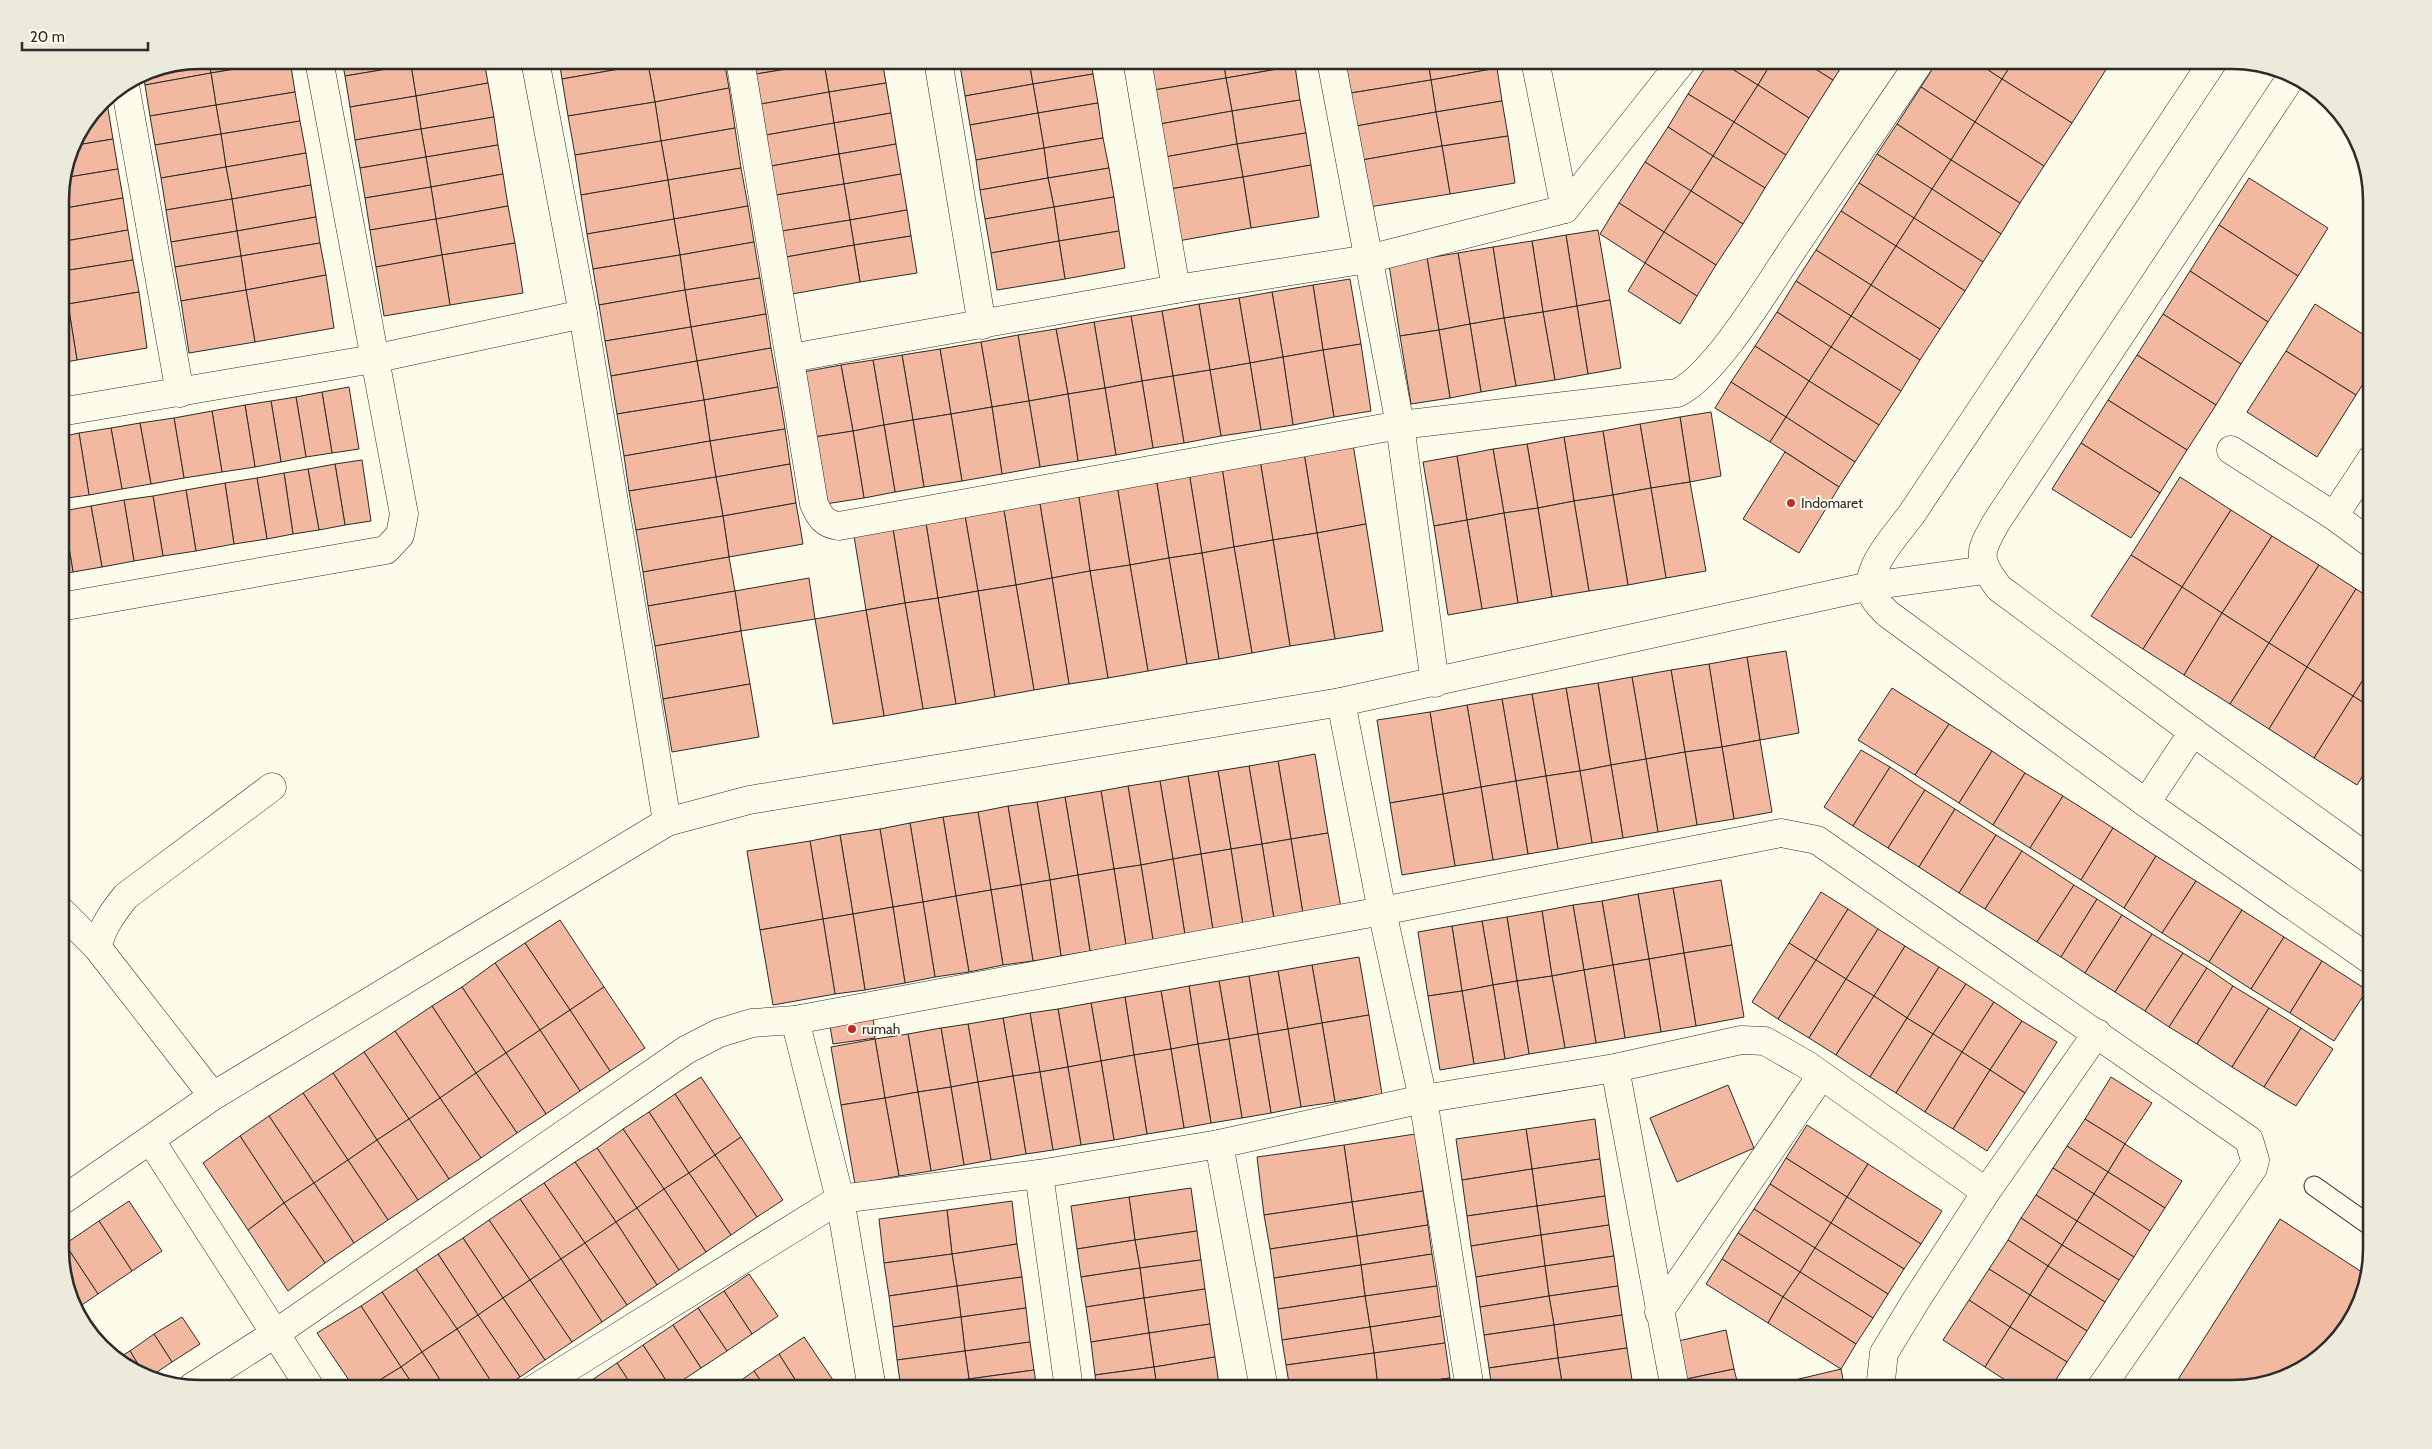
<svg xmlns="http://www.w3.org/2000/svg" width="2432" height="1449" font-family="Cabin,sans-serif">
  <rect width="100%" height="100%" fill="#fdfbea"/>
  <g fill="#f2b8a0" stroke="#2b2b2b">
    <path d="M200 60H209L211 73 145 85 143 73 147 71Z"/>
    <path d="M209 60H288L211 73Z"/>
    <path d="M290 60 295 92 216 105 211 73Z"/>
    <path d="M342 60H410L411 65 345 76Z"/>
    <path d="M410 60H437L411 65Z"/>
    <path d="M437 60H484L488 83 416 96 411 65Z"/>
    <path d="M559 60H648V64L562 79Z"/>
    <path d="M648 60H671L648 64Z"/>
    <path d="M671 60H724L729 88 655 102 648 64Z"/>
    <path d="M754 60H824V63L756 74Z"/>
    <path d="M840 60H882L886 83 829 92 824 63Z"/>
    <path d="M959 60H990L960 65Z"/>
    <path d="M990 60H1029L1033 84 965 96 960 65Z"/>
    <path d="M1029 60H1091L1093 74 1033 84Z"/>
    <path d="M1223 60H1294L1295 66 1226 78Z"/>
    <path d="M1223 60 1226 78 1154 90 1149 61Z"/>
    <path d="M1345 60H1372L1346 65Z"/>
    <path d="M1372 60H1428L1431 80 1351 93 1346 65Z"/>
    <path d="M1428 60H1496L1497 68 1431 80Z"/>
    <path d="M1710 60H1718L1758 85 1734 122 1688 94Z"/>
    <path d="M1718 60H1773L1758 85Z"/>
    <path d="M1773 60H1801L1833 80 1809 118 1758 85Z"/>
    <path d="M1801 60H1846L1833 80Z"/>
    <path d="M1938 60H1973L2002 79 1975 122 1921 87Z"/>
    <path d="M1973 60H2014L2002 79Z"/>
    <path d="M2014 60H2096L2107 68 2072 123 2002 79Z"/>
    <path d="M824 63 829 92 761 104 756 74Z"/>
    <path d="M648 64 655 102 568 116 562 79Z"/>
    <path d="M411 65 416 96 350 107 345 76Z"/>
    <path d="M1295 66 1300 100 1232 111 1226 78Z"/>
    <path d="M1497 68 1502 101 1436 112 1431 80Z"/>
    <path d="M211 73 216 105 150 116 145 85Z"/>
    <path d="M1093 74 1098 103 1038 113 1033 84Z"/>
    <path d="M1226 78 1232 111 1160 124 1154 90Z"/>
    <path d="M2002 79 2072 123 2044 166 1975 122Z"/>
    <path d="M1431 80 1436 112 1356 126 1351 93Z"/>
    <path d="M488 83 494 117 421 129 416 96Z"/>
    <path d="M886 83 891 113 834 123 829 92Z"/>
    <path d="M1033 84 1038 113 970 125 965 96Z"/>
    <path d="M1758 85 1809 118 1786 155 1734 122Z"/>
    <path d="M1921 87 1975 122 1951 160 1897 124Z"/>
    <path d="M729 88 735 128 661 141 655 102Z"/>
    <path d="M295 92 300 121 221 134 216 105Z"/>
    <path d="M829 92 834 123 766 135 761 104Z"/>
    <path d="M1688 94 1734 122 1713 156 1668 127Z"/>
    <path d="M416 96 421 129 355 140 350 107Z"/>
    <path d="M1300 100 1306 133 1237 144 1232 111Z"/>
    <path d="M1502 101 1508 136 1442 146 1436 112Z"/>
    <path d="M655 102 661 141 575 155 568 116Z"/>
    <path d="M107 103 113 139 71 146 99 105Z"/>
    <path d="M1098 103 1103 138 1044 148 1038 113Z"/>
    <path d="M216 105 221 134 155 145 150 116Z"/>
    <path d="M1232 111 1237 144 1165 157 1160 124Z"/>
    <path d="M1436 112 1442 146 1362 160 1356 126Z"/>
    <path d="M891 113 896 144 839 154 834 123Z"/>
    <path d="M1038 113 1044 148 976 160 970 125Z"/>
    <path d="M494 117 498 145 426 157 421 129Z"/>
    <path d="M300 121 306 153 226 167 221 134Z"/>
    <path d="M1734 122 1786 155 1765 188 1713 156Z"/>
    <path d="M1975 122 2044 166 2020 203 1951 160Z"/>
    <path d="M834 123 839 154 771 166 766 135Z"/>
    <path d="M1897 124 1951 160 1932 189 1877 154Z"/>
    <path d="M1668 127 1713 156 1691 191 1645 162Z"/>
    <path d="M735 128 741 168 668 180 661 141Z"/>
    <path d="M421 129 426 157 360 168 355 140Z"/>
    <path d="M1306 133 1311 165 1243 177 1237 144Z"/>
    <path d="M221 134 226 167 161 178 155 145Z"/>
    <path d="M1508 136 1515 183 1450 194 1442 146Z"/>
    <path d="M1103 138 1109 168 1048 178 1044 148Z"/>
    <path d="M113 139 118 169 63 178 71 146Z"/>
    <path d="M661 141 668 180 581 195 575 155Z"/>
    <path d="M896 144 901 174 844 184 839 154Z"/>
    <path d="M1237 144 1243 177 1170 189 1165 157Z"/>
    <path d="M498 145 503 174 431 187 426 157Z"/>
    <path d="M1442 146 1450 194 1369 207 1362 160Z"/>
    <path d="M1044 148 1048 178 980 190 976 160Z"/>
    <path d="M306 153 311 185 232 199 226 167Z"/>
    <path d="M839 154 844 184 776 195 771 166Z"/>
    <path d="M1877 154 1932 189 1914 218 1859 183Z"/>
    <path d="M1713 156 1765 188 1743 224 1691 191Z"/>
    <path d="M426 157 431 187 365 198 360 168Z"/>
    <path d="M1951 160 2020 203 2001 234 1932 189Z"/>
    <path d="M1645 162 1691 191 1664 232 1619 203Z"/>
    <path d="M1311 165 1319 217 1251 228 1243 177Z"/>
    <path d="M226 167 232 199 166 210 161 178Z"/>
    <path d="M741 168 748 206 674 219 668 180Z"/>
    <path d="M1109 168 1114 197 1054 207 1048 178Z"/>
    <path d="M118 169 123 198 60 209V191L63 178Z"/>
    <path d="M503 174 508 206 436 219 431 187Z"/>
    <path d="M901 174 907 210 850 220 844 184Z"/>
    <path d="M1243 177 1251 228 1178 241 1170 189Z"/>
    <path d="M1048 178 1054 207 985 219 980 190Z"/>
    <path d="M2249 178 2328 228 2298 276 2219 225Z"/>
    <path d="M668 180 674 219 587 234 581 195Z"/>
    <path d="M1859 183 1914 218 1896 246 1841 211Z"/>
    <path d="M844 184 850 220 782 231 776 195Z"/>
    <path d="M311 185 316 217 237 231 232 199Z"/>
    <path d="M431 187 436 219 370 230 365 198Z"/>
    <path d="M1932 189 2001 234 1983 262 1914 218Z"/>
    <path d="M1691 191 1743 224 1716 265 1664 232Z"/>
    <path d="M1114 197 1119 231 1059 241 1054 207Z"/>
    <path d="M123 198 128 230 60 242V209Z"/>
    <path d="M232 199 237 231 171 242 166 210Z"/>
    <path d="M1619 203 1664 232 1645 263 1600 234Z"/>
    <path d="M508 206 515 243 442 255 436 219Z"/>
    <path d="M748 206 754 242 680 255 674 219Z"/>
    <path d="M1054 207 1059 241 991 253 985 219Z"/>
    <path d="M907 210 911 236 854 245 850 220Z"/>
    <path d="M1841 211 1896 246 1871 285 1816 250Z"/>
    <path d="M316 217 320 243 241 256 237 231Z"/>
    <path d="M1914 218 1983 262 1965 291 1896 246Z"/>
    <path d="M436 219 442 255 376 267 370 230Z"/>
    <path d="M674 219 680 255 593 269 587 234Z"/>
    <path d="M850 220 854 245 786 257 782 231Z"/>
    <path d="M2219 225 2298 276 2268 322 2190 271Z"/>
    <path d="M128 230 133 260 63 271 60 242Z"/>
    <path d="M1598 230 1610 300 1577 306 1566 235Z"/>
    <path d="M237 231 241 256 175 267 171 242Z"/>
    <path d="M1119 231 1125 268 1065 279 1059 241Z"/>
    <path d="M1664 232 1716 265 1697 296 1645 263Z"/>
    <path d="M1566 235 1577 306 1543 312 1532 241Z"/>
    <path d="M911 236 917 273 860 282 854 245Z"/>
    <path d="M1059 241 1065 279 997 290 991 253Z"/>
    <path d="M1532 241 1543 312 1504 318 1493 247Z"/>
    <path d="M754 242 760 278 685 290 680 255Z"/>
    <path d="M320 243 326 275 246 290 241 256Z"/>
    <path d="M515 243 523 293 450 305 442 255Z"/>
    <path d="M854 245 860 282 792 294 786 257Z"/>
    <path d="M1896 246 1965 291 1940 329 1871 285Z"/>
    <path d="M1493 247 1504 318 1470 324 1458 253Z"/>
    <path d="M1816 250 1871 285 1851 316 1796 281Z"/>
    <path d="M1458 253 1470 324 1439 330 1427 258Z"/>
    <path d="M442 255 450 305 384 316 376 267Z"/>
    <path d="M680 255 685 290 599 305 593 269Z"/>
    <path d="M241 256 246 290 181 301 175 267Z"/>
    <path d="M1427 258 1439 330 1400 336 1389 265Z"/>
    <path d="M133 260 139 292 68 304 63 271Z"/>
    <path d="M1645 263 1697 296 1680 324 1628 291Z"/>
    <path d="M63 271 68 304 60 305V272Z"/>
    <path d="M2190 271 2268 322 2241 364 2163 314Z"/>
    <path d="M326 275 334 328 255 342 246 290Z"/>
    <path d="M760 278 766 314 691 327 685 290Z"/>
    <path d="M1350 279 1361 344 1323 350 1313 285Z"/>
    <path d="M1796 281 1851 316 1831 347 1777 312Z"/>
    <path d="M1313 285 1323 350 1283 357 1272 292Z"/>
    <path d="M1871 285 1940 329 1920 360 1851 316Z"/>
    <path d="M246 290 255 342 189 353 181 301Z"/>
    <path d="M685 290 691 327 605 341 599 305Z"/>
    <path d="M139 292 147 348 77 360 68 304Z"/>
    <path d="M1272 292 1283 357 1250 363 1239 298Z"/>
    <path d="M1239 298 1250 363 1210 370 1199 304Z"/>
    <path d="M1610 300 1621 368 1588 374 1577 306Z"/>
    <path d="M68 304 77 360 60 363V305Z"/>
    <path d="M1199 304 1210 370 1173 376 1162 311Z"/>
    <path d="M2315 304 2372 340V370L2356 395 2286 351Z"/>
    <path d="M1577 306 1588 374 1555 380 1543 312Z"/>
    <path d="M1162 311 1173 376 1142 381 1131 316Z"/>
    <path d="M1543 312 1555 380 1516 386 1504 318Z"/>
    <path d="M1777 312 1831 347 1809 381 1755 346Z"/>
    <path d="M766 314 771 348 697 361 691 327Z"/>
    <path d="M2163 314 2241 364 2216 405 2137 355Z"/>
    <path d="M1131 316 1142 381 1105 388 1094 322Z"/>
    <path d="M1851 316 1920 360 1901 391 1831 347Z"/>
    <path d="M1504 318 1516 386 1481 392 1470 324Z"/>
    <path d="M1094 322 1105 388 1068 394 1056 329Z"/>
    <path d="M1470 324 1481 392 1450 398 1439 330Z"/>
    <path d="M691 327 697 361 611 376 605 341Z"/>
    <path d="M1056 329 1068 394 1029 401 1018 335Z"/>
    <path d="M1439 330 1450 398 1411 404 1400 336Z"/>
    <path d="M1018 335 1029 401 992 407 981 342Z"/>
    <path d="M981 342 992 407 951 414 940 349Z"/>
    <path d="M1361 344 1371 411 1334 417 1323 350Z"/>
    <path d="M1755 346 1809 381 1786 417 1731 382Z"/>
    <path d="M1831 347 1901 391 1879 425 1809 381Z"/>
    <path d="M771 348 778 387 704 400 697 361Z"/>
    <path d="M940 349 951 414 913 420 902 355Z"/>
    <path d="M1323 350 1334 417 1293 425 1283 357Z"/>
    <path d="M2286 351 2356 395 2317 457 2247 412Z"/>
    <path d="M902 355 913 420 884 425 873 360Z"/>
    <path d="M2137 355 2216 405 2187 450 2108 400Z"/>
    <path d="M1283 357 1293 425 1261 430 1250 363Z"/>
    <path d="M873 360 884 425 853 431 841 365Z"/>
    <path d="M697 361 704 400 617 414 611 376Z"/>
    <path d="M1250 363 1261 430 1221 436 1210 370Z"/>
    <path d="M841 365 853 431 814 437 803 372Z"/>
    <path d="M1210 370 1221 436 1184 443 1173 376Z"/>
    <path d="M1173 376 1184 443 1153 448 1142 381Z"/>
    <path d="M1142 381 1153 448 1116 455 1105 388Z"/>
    <path d="M1809 381 1879 425 1855 462 1786 417Z"/>
    <path d="M1731 382 1786 417 1770 442 1715 408Z"/>
    <path d="M349 387 359 449 332 453 322 392Z"/>
    <path d="M778 387 785 429 710 441 704 400Z"/>
    <path d="M1105 388 1116 455 1078 461 1068 394Z"/>
    <path d="M322 392 332 453 306 457 296 397Z"/>
    <path d="M1068 394 1078 461 1040 467 1029 401Z"/>
    <path d="M296 397 306 457 281 462 271 401Z"/>
    <path d="M704 400 710 441 624 456 617 414Z"/>
    <path d="M2108 400 2187 450 2160 493 2081 443Z"/>
    <path d="M271 401 281 462 255 467 245 405Z"/>
    <path d="M1029 401 1040 467 1002 474 992 407Z"/>
    <path d="M245 405 255 467 222 472 212 411Z"/>
    <path d="M992 407 1002 474 962 481 951 414Z"/>
    <path d="M212 411 222 472 184 478 174 418Z"/>
    <path d="M1711 412 1721 476 1690 482 1680 417Z"/>
    <path d="M951 414 962 481 924 487 913 420Z"/>
    <path d="M1680 417 1690 482 1651 488 1640 424Z"/>
    <path d="M1786 417 1855 462 1839 487 1770 442Z"/>
    <path d="M174 418 184 478 151 484 140 423Z"/>
    <path d="M913 420 924 487 895 492 884 425Z"/>
    <path d="M140 423 151 484 122 489 111 428Z"/>
    <path d="M1640 424 1651 488 1613 495 1603 431Z"/>
    <path d="M884 425 895 492 864 498 853 431Z"/>
    <path d="M111 428 122 489 89 495 79 433Z"/>
    <path d="M785 429 790 464 716 477 710 441Z"/>
    <path d="M853 431 864 498 825 504 814 437Z"/>
    <path d="M1603 431 1613 495 1574 501 1564 437Z"/>
    <path d="M79 433 89 495 60 499V437Z"/>
    <path d="M1564 437 1574 501 1538 508 1527 444Z"/>
    <path d="M710 441 716 477 629 491 624 456Z"/>
    <path d="M2081 443 2160 493 2131 538 2052 489Z"/>
    <path d="M1353 444 1366 524 1317 533 1304 453Z"/>
    <path d="M1527 444 1538 508 1504 513 1493 449Z"/>
    <path d="M1493 449 1504 513 1467 520 1457 456Z"/>
    <path d="M1785 452 1839 487 1799 553 1743 519Z"/>
    <path d="M1304 453 1317 533 1273 540 1260 460Z"/>
    <path d="M1457 456 1467 520 1434 526 1423 462Z"/>
    <path d="M362 460 371 521 345 525 335 464Z"/>
    <path d="M1260 460 1273 540 1234 547 1222 467Z"/>
    <path d="M335 464 345 525 319 530 308 469Z"/>
    <path d="M790 464 796 503 723 516 716 477Z"/>
    <path d="M1222 467 1234 547 1202 553 1189 472Z"/>
    <path d="M308 469 319 530 293 534 284 473Z"/>
    <path d="M1189 472 1202 553 1169 558 1156 478Z"/>
    <path d="M284 473 293 534 267 539 257 478Z"/>
    <path d="M716 477 723 516 636 530 629 491Z"/>
    <path d="M2180 477 2231 510 2182 587 2131 555Z"/>
    <path d="M257 478 267 539 234 544 225 483Z"/>
    <path d="M1156 478 1169 558 1130 565 1117 485Z"/>
    <path d="M1690 482 1706 571 1666 578 1651 488Z"/>
    <path d="M225 483 234 544 196 551 186 490Z"/>
    <path d="M1117 485 1130 565 1090 571 1078 491Z"/>
    <path d="M1651 488 1666 578 1628 585 1613 495Z"/>
    <path d="M186 490 196 551 163 556 153 496Z"/>
    <path d="M1078 491 1090 571 1052 578 1039 498Z"/>
    <path d="M1613 495 1628 585 1589 591 1574 501Z"/>
    <path d="M153 496 163 556 134 561 124 500Z"/>
    <path d="M1039 498 1052 578 1016 585 1003 504Z"/>
    <path d="M124 500 134 561 102 567 91 506Z"/>
    <path d="M1574 501 1589 591 1552 597 1538 508Z"/>
    <path d="M796 503 803 544 729 557 723 516Z"/>
    <path d="M1003 504 1016 585 978 591 964 510Z"/>
    <path d="M91 506 102 567 73 572 63 511Z"/>
    <path d="M1538 508 1552 597 1518 603 1504 513Z"/>
    <path d="M964 510 978 591 938 598 925 517Z"/>
    <path d="M2231 510 2272 536 2222 613 2182 587Z"/>
    <path d="M60 511H63L73 572 60 574Z"/>
    <path d="M1504 513 1518 603 1482 609 1467 520Z"/>
    <path d="M723 516 729 557 643 572 636 530Z"/>
    <path d="M925 517 938 598 905 603 892 523Z"/>
    <path d="M1467 520 1482 609 1448 615 1434 526Z"/>
    <path d="M892 523 905 603 866 610 853 530Z"/>
    <path d="M1366 524 1383 631 1335 639 1317 533Z"/>
    <path d="M1317 533 1335 639 1290 646 1273 540Z"/>
    <path d="M2272 536 2319 565 2269 643 2222 613Z"/>
    <path d="M1273 540 1290 646 1252 653 1234 547Z"/>
    <path d="M1234 547 1252 653 1219 659 1202 553Z"/>
    <path d="M1202 553 1219 659 1187 664 1169 558Z"/>
    <path d="M2131 555 2182 587 2143 649 2091 616Z"/>
    <path d="M729 557 735 591 648 606 643 572Z"/>
    <path d="M1169 558 1187 664 1148 671 1130 565Z"/>
    <path d="M1130 565 1148 671 1108 678 1090 571Z"/>
    <path d="M2319 565 2356 589 2307 667 2269 643Z"/>
    <path d="M1090 571 1108 678 1069 684 1052 578Z"/>
    <path d="M809 578 815 619 741 631 735 591Z"/>
    <path d="M1052 578 1069 684 1034 690 1016 585Z"/>
    <path d="M1016 585 1034 690 995 697 978 591Z"/>
    <path d="M2182 587 2222 613 2184 675 2143 649Z"/>
    <path d="M2356 589 2372 599V665L2353 696 2307 667Z"/>
    <path d="M735 591 741 631 655 646 648 606Z"/>
    <path d="M978 591 995 697 956 704 938 598Z"/>
    <path d="M938 598 956 704 923 709 905 603Z"/>
    <path d="M905 603 923 709 884 716 866 610Z"/>
    <path d="M866 610 884 716 833 724 815 619Z"/>
    <path d="M2222 613 2269 643 2230 704 2184 675Z"/>
    <path d="M741 631 750 684 663 699 655 646Z"/>
    <path d="M2269 643 2307 667 2269 729 2230 704Z"/>
    <path d="M1786 651 1799 733 1760 740 1747 657Z"/>
    <path d="M1747 657 1760 740 1722 747 1709 664Z"/>
    <path d="M1709 664 1722 747 1685 752 1671 670Z"/>
    <path d="M2372 665V708L2353 696Z"/>
    <path d="M2307 667 2353 696 2314 758 2269 729Z"/>
    <path d="M1671 670 1685 752 1646 759 1632 677Z"/>
    <path d="M1632 677 1646 759 1611 765 1598 683Z"/>
    <path d="M1598 683 1611 765 1580 771 1566 688Z"/>
    <path d="M750 684 759 737 672 752 663 699Z"/>
    <path d="M1566 688 1580 771 1546 776 1532 694Z"/>
    <path d="M1892 688 1949 724 1915 775 1858 740Z"/>
    <path d="M1532 694 1546 776 1516 781 1502 699Z"/>
    <path d="M2353 696 2372 708V761L2357 785 2314 758Z"/>
    <path d="M1502 699 1516 781 1481 787 1467 705Z"/>
    <path d="M1467 705 1481 787 1443 794 1430 712Z"/>
    <path d="M1430 712 1443 794 1390 803 1377 720Z"/>
    <path d="M1949 724 1992 751 1959 803 1915 775Z"/>
    <path d="M1760 740 1772 812 1734 819 1722 747Z"/>
    <path d="M1722 747 1734 819 1697 825 1685 752Z"/>
    <path d="M1861 750 1890 767 1853 826 1824 807Z"/>
    <path d="M1992 751 2025 773 1993 825 1959 803Z"/>
    <path d="M1685 752 1697 825 1658 832 1646 759Z"/>
    <path d="M1315 754 1328 833 1291 839 1278 761Z"/>
    <path d="M1646 759 1658 832 1623 838 1611 765Z"/>
    <path d="M1278 761 1291 839 1262 844 1249 766Z"/>
    <path d="M1611 765 1623 838 1592 843 1580 771Z"/>
    <path d="M1249 766 1262 844 1231 849 1218 771Z"/>
    <path d="M1890 767 1925 790 1888 848 1853 826Z"/>
    <path d="M1218 771 1231 849 1201 854 1188 776Z"/>
    <path d="M1580 771 1592 843 1558 849 1546 776Z"/>
    <path d="M2025 773 2063 796 2030 848 1993 825Z"/>
    <path d="M1188 776 1201 854 1173 859 1160 781Z"/>
    <path d="M1546 776 1558 849 1528 854 1516 781Z"/>
    <path d="M1160 781 1173 859 1141 865 1128 786Z"/>
    <path d="M1516 781 1528 854 1493 860 1481 787Z"/>
    <path d="M1128 786 1141 865 1114 869 1101 791Z"/>
    <path d="M1481 787 1493 860 1455 866 1443 794Z"/>
    <path d="M1925 790 1955 809 1919 867 1888 848Z"/>
    <path d="M1101 791 1114 869 1078 875 1065 797Z"/>
    <path d="M1443 794 1455 866 1402 875 1390 803Z"/>
    <path d="M2063 796 2113 828 2081 880 2030 848Z"/>
    <path d="M1065 797 1078 875 1050 880 1037 802Z"/>
    <path d="M1037 802 1050 880 1021 885 1008 806Z"/>
    <path d="M1008 806 1021 885 991 890 978 812Z"/>
    <path d="M1955 809 1996 835 1959 893 1919 867Z"/>
    <path d="M978 812 991 890 956 896 943 817Z"/>
    <path d="M943 817 956 896 923 902 910 823Z"/>
    <path d="M910 823 923 902 893 907 880 829Z"/>
    <path d="M2113 828 2156 856 2124 908 2081 880Z"/>
    <path d="M880 829 893 907 853 914 840 835Z"/>
    <path d="M1328 833 1341 908 1303 914 1291 839Z"/>
    <path d="M840 835 853 914 823 919 810 841Z"/>
    <path d="M1996 835 2022 851 1985 909 1959 893Z"/>
    <path d="M1291 839 1303 914 1274 919 1262 844Z"/>
    <path d="M810 841 823 919 760 930 747 851Z"/>
    <path d="M1262 844 1274 919 1243 925 1231 849Z"/>
    <path d="M1231 849 1243 925 1213 930 1201 854Z"/>
    <path d="M2022 851 2074 885 2037 942 1985 909Z"/>
    <path d="M1201 854 1213 930 1185 935 1173 859Z"/>
    <path d="M2156 856 2196 881 2162 933 2124 908Z"/>
    <path d="M1173 859 1185 935 1153 940 1141 865Z"/>
    <path d="M1141 865 1153 940 1126 945 1114 869Z"/>
    <path d="M1114 869 1126 945 1090 951 1078 875Z"/>
    <path d="M1078 875 1090 951 1061 956 1050 880Z"/>
    <path d="M1050 880 1061 956 1033 961 1021 885Z"/>
    <path d="M1721 880 1732 945 1684 953 1673 888Z"/>
    <path d="M2196 881 2242 910 2209 962 2162 933Z"/>
    <path d="M1021 885 1033 961 1003 965 991 890Z"/>
    <path d="M2074 885 2097 899 2061 957 2037 942Z"/>
    <path d="M1673 888 1684 953 1649 959 1638 894Z"/>
    <path d="M991 890 1003 965 969 972 956 896Z"/>
    <path d="M1821 892 1848 909 1816 960 1789 943Z"/>
    <path d="M1638 894 1649 959 1613 965 1602 901Z"/>
    <path d="M956 896 969 972 935 977 923 902Z"/>
    <path d="M2097 899 2122 915 2085 973 2061 957Z"/>
    <path d="M1602 901 1613 965 1584 970 1573 905Z"/>
    <path d="M923 902 935 977 905 983 893 907Z"/>
    <path d="M1573 905 1584 970 1552 976 1542 911Z"/>
    <path d="M893 907 905 983 865 990 853 914Z"/>
    <path d="M1848 909 1878 929 1846 979 1816 960Z"/>
    <path d="M2242 910 2284 937 2251 989 2209 962Z"/>
    <path d="M1542 911 1552 976 1517 981 1507 917Z"/>
    <path d="M853 914 865 990 835 994 823 919Z"/>
    <path d="M2122 915 2152 934 2115 992 2085 973Z"/>
    <path d="M1507 917 1517 981 1493 985 1482 921Z"/>
    <path d="M823 919 835 994 773 1005 760 930Z"/>
    <path d="M560 920 604 987 570 1010 525 943Z"/>
    <path d="M1482 921 1493 985 1462 991 1452 926Z"/>
    <path d="M1452 926 1462 991 1428 996 1418 932Z"/>
    <path d="M1878 929 1905 946 1874 996 1846 979Z"/>
    <path d="M2152 934 2183 953 2145 1011 2115 992Z"/>
    <path d="M2284 937 2322 961 2290 1013 2251 989Z"/>
    <path d="M525 943 570 1010 540 1030 495 963Z"/>
    <path d="M1789 943 1816 960 1778 1019 1752 1002Z"/>
    <path d="M1732 945 1744 1017 1696 1026 1684 953Z"/>
    <path d="M1905 946 1939 967 1907 1018 1874 996Z"/>
    <path d="M1684 953 1696 1026 1661 1032 1649 959Z"/>
    <path d="M2183 953 2207 968 2169 1027 2145 1011Z"/>
    <path d="M1359 957 1369 1015 1322 1023 1312 965Z"/>
    <path d="M1649 959 1661 1032 1625 1038 1613 965Z"/>
    <path d="M1816 960 1846 979 1809 1038 1778 1019Z"/>
    <path d="M2322 961 2367 990 2334 1041 2290 1013Z"/>
    <path d="M495 963 540 1030 506 1053 462 987Z"/>
    <path d="M1312 965 1322 1023 1288 1029 1278 971Z"/>
    <path d="M1613 965 1625 1038 1596 1043 1584 970Z"/>
    <path d="M1939 967 1966 984 1933 1034 1907 1018Z"/>
    <path d="M2207 968 2233 986 2197 1044 2169 1027Z"/>
    <path d="M1584 970 1596 1043 1565 1048 1552 976Z"/>
    <path d="M1278 971 1288 1029 1258 1034 1249 976Z"/>
    <path d="M1249 976 1258 1034 1229 1039 1219 981Z"/>
    <path d="M1552 976 1565 1048 1529 1054 1517 981Z"/>
    <path d="M1846 979 1874 996 1836 1055 1809 1038Z"/>
    <path d="M1219 981 1229 1039 1198 1044 1189 986Z"/>
    <path d="M1517 981 1529 1054 1505 1059 1493 985Z"/>
    <path d="M1966 984 1994 1002 1962 1052 1933 1034Z"/>
    <path d="M1493 985 1505 1059 1474 1064 1462 991Z"/>
    <path d="M1189 986 1198 1044 1171 1049 1161 991Z"/>
    <path d="M2233 986 2269 1008 2232 1067 2197 1044Z"/>
    <path d="M462 987 506 1053 476 1073 432 1006Z"/>
    <path d="M604 987 645 1048 610 1071 570 1010Z"/>
    <path d="M1161 991 1171 1049 1134 1055 1125 997Z"/>
    <path d="M1462 991 1474 1064 1440 1070 1428 996Z"/>
    <path d="M1874 996 1907 1018 1870 1077 1836 1055Z"/>
    <path d="M1125 997 1134 1055 1101 1061 1091 1003Z"/>
    <path d="M1994 1002 2022 1021 1990 1070 1962 1052Z"/>
    <path d="M1091 1003 1101 1061 1068 1067 1058 1009Z"/>
    <path d="M432 1006 476 1073 440 1098 395 1031Z"/>
    <path d="M2269 1008 2301 1028 2264 1087 2232 1067Z"/>
    <path d="M1058 1009 1068 1067 1040 1072 1030 1013Z"/>
    <path d="M570 1010 610 1071 580 1091 540 1030Z"/>
    <path d="M1030 1013 1040 1072 1013 1076 1003 1018Z"/>
    <path d="M873 1014 875 1038 833 1044 829 1020Z"/>
    <path d="M1369 1015 1382 1094 1335 1102 1322 1023Z"/>
    <path d="M1003 1018 1013 1076 978 1082 968 1024Z"/>
    <path d="M1907 1018 1933 1034 1896 1093 1870 1077Z"/>
    <path d="M2022 1021 2057 1042 2025 1093 1990 1070Z"/>
    <path d="M1322 1023 1335 1102 1301 1107 1288 1029Z"/>
    <path d="M968 1024 978 1082 951 1087 941 1028Z"/>
    <path d="M941 1028 951 1087 918 1092 908 1034Z"/>
    <path d="M2301 1028 2333 1049 2296 1106 2264 1087Z"/>
    <path d="M1288 1029 1301 1107 1271 1113 1258 1034Z"/>
    <path d="M540 1030 580 1091 546 1114 506 1053Z"/>
    <path d="M395 1031 440 1098 409 1119 364 1052Z"/>
    <path d="M908 1034 918 1092 885 1098 875 1039Z"/>
    <path d="M1258 1034 1271 1113 1242 1118 1229 1039Z"/>
    <path d="M1933 1034 1962 1052 1925 1112 1896 1093Z"/>
    <path d="M875 1039 885 1098 841 1105 831 1047Z"/>
    <path d="M1229 1039 1242 1118 1211 1123 1198 1044Z"/>
    <path d="M1198 1044 1211 1123 1184 1128 1171 1049Z"/>
    <path d="M1171 1049 1184 1128 1147 1134 1134 1055Z"/>
    <path d="M364 1052 409 1119 377 1140 333 1073Z"/>
    <path d="M1962 1052 1990 1070 1953 1129 1925 1112Z"/>
    <path d="M506 1053 546 1114 517 1133 476 1073Z"/>
    <path d="M1134 1055 1147 1134 1114 1140 1101 1061Z"/>
    <path d="M1101 1061 1114 1140 1081 1145 1068 1067Z"/>
    <path d="M1068 1067 1081 1145 1053 1150 1040 1072Z"/>
    <path d="M1990 1070 2025 1093 1987 1151 1953 1129Z"/>
    <path d="M1040 1072 1053 1150 1026 1154 1013 1076Z"/>
    <path d="M333 1073 377 1140 348 1160 303 1093Z"/>
    <path d="M476 1073 517 1133 481 1158 440 1098Z"/>
    <path d="M1013 1076 1026 1154 991 1160 978 1082Z"/>
    <path d="M701 1077 741 1137 715 1155 675 1094Z"/>
    <path d="M2111 1077 2152 1103 2125 1144 2085 1119Z"/>
    <path d="M978 1082 991 1160 964 1165 951 1087Z"/>
    <path d="M1728 1085 1754 1148 1677 1182 1650 1118Z"/>
    <path d="M951 1087 964 1165 931 1171 918 1092Z"/>
    <path d="M918 1092 931 1171 899 1176 885 1098Z"/>
    <path d="M303 1093 348 1160 314 1183 269 1116Z"/>
    <path d="M675 1094 715 1155 689 1173 649 1112Z"/>
    <path d="M440 1098 481 1158 449 1179 409 1119Z"/>
    <path d="M885 1098 899 1176 855 1184 841 1105Z"/>
    <path d="M649 1112 689 1173 664 1189 623 1129Z"/>
    <path d="M269 1116 314 1183 284 1203 240 1136Z"/>
    <path d="M409 1119 449 1179 418 1200 377 1140Z"/>
    <path d="M1595 1119 1600 1159 1532 1169 1526 1129Z"/>
    <path d="M2085 1119 2125 1144 2108 1172 2067 1146Z"/>
    <path d="M1807 1125 1868 1164 1847 1197 1786 1158Z"/>
    <path d="M623 1129 664 1189 637 1208 597 1148Z"/>
    <path d="M1526 1129 1532 1169 1462 1180 1456 1139Z"/>
    <path d="M1415 1134 1423 1191 1352 1202 1344 1145Z"/>
    <path d="M240 1136 284 1203 248 1230 203 1163Z"/>
    <path d="M741 1137 783 1200 757 1217 715 1155Z"/>
    <path d="M377 1140 418 1200 388 1220 348 1160Z"/>
    <path d="M2125 1144 2182 1181 2165 1208 2108 1172Z"/>
    <path d="M1344 1145 1352 1202 1264 1215 1257 1157Z"/>
    <path d="M2067 1146 2108 1172 2094 1194 2053 1168Z"/>
    <path d="M597 1148 637 1208 616 1222 575 1162Z"/>
    <path d="M715 1155 757 1217 731 1235 689 1173Z"/>
    <path d="M1786 1158 1847 1197 1831 1223 1770 1184Z"/>
    <path d="M1600 1159 1605 1196 1537 1206 1532 1169Z"/>
    <path d="M348 1160 388 1220 354 1243 314 1183Z"/>
    <path d="M575 1162 616 1222 585 1243 544 1183Z"/>
    <path d="M1868 1164 1942 1211 1921 1244 1847 1197Z"/>
    <path d="M2053 1168 2094 1194 2077 1221 2036 1195Z"/>
    <path d="M1532 1169 1537 1206 1467 1216 1462 1180Z"/>
    <path d="M2108 1172 2165 1208 2150 1231 2094 1194Z"/>
    <path d="M689 1173 731 1235 706 1252 664 1189Z"/>
    <path d="M314 1183 354 1243 325 1263 284 1203Z"/>
    <path d="M544 1183 585 1243 561 1259 520 1199Z"/>
    <path d="M1770 1184 1831 1223 1815 1248 1754 1209Z"/>
    <path d="M1191 1188 1197 1231 1135 1240 1129 1197Z"/>
    <path d="M664 1189 706 1252 679 1270 637 1208Z"/>
    <path d="M1423 1191 1428 1225 1357 1236 1352 1202Z"/>
    <path d="M2094 1194 2150 1231 2134 1257 2077 1221Z"/>
    <path d="M2036 1195 2077 1221 2062 1245 2021 1218Z"/>
    <path d="M1605 1196 1609 1225 1541 1235 1537 1206Z"/>
    <path d="M1129 1197 1135 1240 1077 1249 1071 1206Z"/>
    <path d="M1847 1197 1921 1244 1904 1269 1831 1223Z"/>
    <path d="M520 1199 561 1259 530 1280 489 1220Z"/>
    <path d="M129 1201 162 1251 132 1271 99 1221Z"/>
    <path d="M1012 1201 1017 1244 952 1254 947 1210Z"/>
    <path d="M1352 1202 1357 1236 1270 1249 1264 1215Z"/>
    <path d="M284 1203 325 1263 288 1291 248 1230Z"/>
    <path d="M1537 1206 1541 1235 1471 1246 1467 1216Z"/>
    <path d="M637 1208 679 1270 657 1285 616 1222Z"/>
    <path d="M1754 1209 1815 1248 1800 1272 1738 1233Z"/>
    <path d="M947 1210 952 1254 884 1263 879 1219Z"/>
    <path d="M2021 1218 2062 1245 2048 1266 2008 1240Z"/>
    <path d="M2280 1219 2365 1274 2353 1319 2302 1370 2232 1389H2172Z"/>
    <path d="M489 1220 530 1280 503 1298 463 1238Z"/>
    <path d="M99 1221 132 1271 98 1294 65 1244Z"/>
    <path d="M2077 1221 2134 1257 2119 1280 2062 1245Z"/>
    <path d="M616 1222 657 1285 627 1305 585 1243Z"/>
    <path d="M1831 1223 1904 1269 1888 1294 1815 1248Z"/>
    <path d="M1428 1225 1432 1254 1361 1265 1357 1236Z"/>
    <path d="M1609 1225 1614 1256 1545 1266 1541 1235Z"/>
    <path d="M1197 1231 1201 1260 1140 1268 1135 1240Z"/>
    <path d="M1738 1233 1800 1272 1783 1297 1722 1259Z"/>
    <path d="M1541 1235 1545 1266 1476 1277 1471 1246Z"/>
    <path d="M1357 1236 1361 1265 1274 1278 1270 1249Z"/>
    <path d="M463 1238 503 1298 478 1315 438 1254Z"/>
    <path d="M1135 1240 1140 1268 1081 1277 1077 1249Z"/>
    <path d="M2008 1240 2048 1266 2030 1295 1989 1269Z"/>
    <path d="M585 1243 627 1305 602 1322 561 1259Z"/>
    <path d="M65 1244 98 1294 76 1309 60 1258V1247Z"/>
    <path d="M1017 1244 1022 1277 957 1286 952 1254Z"/>
    <path d="M2062 1245 2119 1280 2105 1302 2048 1266Z"/>
    <path d="M1815 1248 1888 1294 1873 1318 1800 1272Z"/>
    <path d="M438 1254 478 1315 457 1329 416 1269Z"/>
    <path d="M952 1254 957 1286 889 1296 884 1263Z"/>
    <path d="M1432 1254 1437 1286 1365 1296 1361 1265Z"/>
    <path d="M1614 1256 1618 1286 1549 1296 1545 1266Z"/>
    <path d="M561 1259 602 1322 572 1342 530 1280Z"/>
    <path d="M1722 1259 1783 1297 1768 1323 1706 1284Z"/>
    <path d="M1201 1260 1205 1289 1144 1298 1140 1268Z"/>
    <path d="M1361 1265 1365 1296 1278 1309 1274 1278Z"/>
    <path d="M1545 1266 1549 1296 1480 1307 1476 1277Z"/>
    <path d="M2048 1266 2105 1302 2087 1331 2030 1295Z"/>
    <path d="M1140 1268 1144 1298 1086 1307 1081 1277Z"/>
    <path d="M416 1269 457 1329 422 1352 382 1292Z"/>
    <path d="M1989 1269 2030 1295 2010 1327 1969 1300Z"/>
    <path d="M1800 1272 1873 1318 1856 1344 1783 1297Z"/>
    <path d="M749 1274 778 1316 752 1334 724 1291Z"/>
    <path d="M1022 1277 1026 1308 961 1317 957 1286Z"/>
    <path d="M530 1280 572 1342 545 1360 503 1298Z"/>
    <path d="M957 1286 961 1317 893 1327 889 1296Z"/>
    <path d="M1437 1286 1441 1316 1370 1327 1365 1296Z"/>
    <path d="M1618 1286 1622 1315 1554 1325 1549 1296Z"/>
    <path d="M1205 1289 1210 1324 1149 1333 1144 1298Z"/>
    <path d="M724 1291 752 1334 727 1351 698 1308Z"/>
    <path d="M382 1292 422 1352 401 1367 361 1306Z"/>
    <path d="M2030 1295 2087 1331 2067 1362 2010 1327Z"/>
    <path d="M1365 1296 1370 1327 1282 1340 1278 1309Z"/>
    <path d="M1549 1296 1554 1325 1484 1335 1480 1307Z"/>
    <path d="M1783 1297 1856 1344 1841 1369 1768 1323Z"/>
    <path d="M503 1298 545 1360 520 1377 478 1315Z"/>
    <path d="M1144 1298 1149 1333 1091 1342 1086 1307Z"/>
    <path d="M1969 1300 2010 1327 1985 1367 1943 1340Z"/>
    <path d="M361 1306 401 1367 365 1389H355L317 1333Z"/>
    <path d="M698 1308 727 1351 701 1368 673 1325Z"/>
    <path d="M1026 1308 1030 1342 965 1351 961 1317Z"/>
    <path d="M478 1315 520 1377 502 1389H496L457 1329Z"/>
    <path d="M1622 1315 1627 1348 1558 1358 1554 1325Z"/>
    <path d="M1441 1316 1445 1343 1374 1353 1370 1327Z"/>
    <path d="M182 1317 200 1344 172 1362 154 1334Z"/>
    <path d="M961 1317 965 1351 897 1360 893 1327Z"/>
    <path d="M1210 1324 1215 1357 1154 1367 1149 1333Z"/>
    <path d="M673 1325 701 1368 671 1388 643 1345Z"/>
    <path d="M1554 1325 1558 1358 1489 1368 1484 1335Z"/>
    <path d="M1370 1327 1374 1353 1286 1365 1282 1340Z"/>
    <path d="M2010 1327 2067 1362 2050 1389H2019L1985 1367Z"/>
    <path d="M457 1329 496 1389H446L422 1352Z"/>
    <path d="M1726 1330 1734 1369 1682 1380 1674 1342Z"/>
    <path d="M1149 1333 1154 1367 1095 1375 1091 1342Z"/>
    <path d="M154 1334 172 1362 151 1376 144 1374 130 1351Z"/>
    <path d="M804 1337 833 1380 820 1389H801L779 1354Z"/>
    <path d="M1030 1342 1034 1370 969 1379 965 1351Z"/>
    <path d="M1445 1343 1450 1378 1378 1388 1374 1353Z"/>
    <path d="M643 1345 671 1388 670 1389H634L617 1363Z"/>
    <path d="M1627 1348 1632 1380 1563 1389 1558 1358Z"/>
    <path d="M130 1351 144 1374 130 1370 118 1358Z"/>
    <path d="M965 1351 969 1379 901 1389 897 1360Z"/>
    <path d="M422 1352 446 1389H416L401 1367Z"/>
    <path d="M1374 1353 1378 1388 1290 1389 1286 1365Z"/>
    <path d="M779 1354 801 1389H766L754 1371Z"/>
    <path d="M1215 1357 1219 1384 1186 1389H1157L1154 1367Z"/>
    <path d="M1558 1358 1563 1389H1492L1489 1368Z"/>
    <path d="M617 1363 634 1389H593L589 1382Z"/>
    <path d="M401 1367 416 1389H365Z"/>
    <path d="M1154 1367 1157 1389H1097L1095 1375Z"/>
    <path d="M1734 1369 1739 1389H1684L1682 1380Z"/>
    <path d="M1841 1369 1845 1389H1779L1778 1384Z"/>
    <path d="M1034 1370 1037 1389H971L969 1379Z"/>
    <path d="M754 1371 766 1389H729Z"/>
    <path d="M1450 1378 1451 1389 1378 1388Z"/>
    <path d="M969 1379 971 1389H901Z"/>
    <path d="M1632 1380 1633 1389H1570Z"/>
    <path d="M589 1382 593 1389H578Z"/>
    <path d="M1219 1384V1389H1186Z"/>
    <path d="M1970 1385 1971 1389H1950Z"/>
  </g>
  <g fill="none" stroke-linecap="round" stroke-linejoin="round">
    <defs>
      <path id="service" d="M2314 1186 2372 1227"/>
      <g id="minor">
        <path d="M535 60 583 314 667 822"/>
        <path d="M740 60 814 504C820 517 824 524 839 526L1400 425 1677 393C1716 375 1769 284 1795 246 1837 184 1879 122 1921 60"/>
        <path d="M938 60 982 325"/>
        <path d="M1137 60 1176 289"/>
        <path d="M1331 60 1400 425 1435 683"/>
        <path d="M1535 60 1565 209"/>
        <path d="M2214 60 1911 515C1897 534 1861 571 1873 596 1876 603 1883 609 1888 614L2146 803 2372 961"/>
        <path d="M2292 76 1997 521C1979 552 1976 558 1999 588L2193 732 2372 861"/>
        <path d="M125 85 180 393"/>
        <path d="M791 358 1176 289 1368 259 1565 209 1683 60"/>
        <path d="M60 412 373 359 583 314"/>
        <path d="M2231 450 2334 516 2372 544"/>
        <path d="M2334 516 2372 458"/>
        <path d="M60 607 386 550 400 535 404 514 319 60"/>
        <path d="M1341 702 1382 911 1423 1099 1470 1389"/>
        <path d="M2146 803 2193 732"/>
        <path d="M60 910 97 947 213 1096"/>
        <path d="M97 947C103 926 113 912 126 896L272 787"/>
        <path d="M795 1020 840 1199 872 1389"/>
        <path d="M1615 1068 1675 1389"/>
        <path d="M151 1141 311 1389"/>
        <path d="M1219 1144 1264 1389"/>
        <path d="M1039 1174 1069 1389"/>
        <path d="M60 1202 213 1096 667 822 749 800 1341 702 1870 586 1985 570"/>
        <path d="M1659 1312 1821 1076"/>
        <path d="M192 1387 276 1333 686 1050 719 1033 752 1023 795 1020 1382 911 1781 833 1817 840 2249 1140 2255 1160 2253 1168 2100 1389"/>
        <path d="M534 1389 840 1199 1039 1174 1219 1144 1423 1099 1615 1068 1741 1040 1765 1041 1807 1065 1986 1192"/>
        <path d="M1880 1389 1884 1353 1915 1302 1986 1192 2097 1033"/>
      </g>
    </defs>
    <use href="#service" stroke="#2b2b2b" stroke-width="21"/>
    <use href="#minor" stroke="#2b2b2b" stroke-width="29"/>
    <use href="#service" stroke="#fdfbea" stroke-width="19"/>
    <use href="#minor" stroke="#fdfbea" stroke-width="28"/>
  </g>
  <g fill="#c62828" stroke="#fdfbea" stroke-width="2">
    <circle cx="1791" cy="503" r="5"/>
    <circle cx="852" cy="1029" r="5"/>
  </g>
  <g text-anchor="middle" stroke-width="4" stroke-linejoin="round" paint-order="stroke">
    <g font-size="14" fill="#2b2b2b" stroke="#fdfbea" text-anchor="start">
      <text x="1801" y="508">Indomaret</text>
      <text x="862" y="1034">rumah</text>
    </g>
  </g>
  <path d="M0 0H2432V1449H0ZM200 69H2232A131 131 0 0 1 2363 200V1249A131 131 0 0 1 2232 1380H200A131 131 0 0 1 69 1249V200A131 131 0 0 1 200 69Z" fill="#eceadb" fill-rule="evenodd"/>
  <path fill="none" stroke="#2b2b2b" stroke-width="2.5" d="M200 69H2232A131 131 0 0 1 2363 200V1249A131 131 0 0 1 2232 1380H200A131 131 0 0 1 69 1249V200A131 131 0 0 1 200 69Z"/>
  <path d="M22 42v8h126v-8" fill="none" stroke="#2b2b2b" stroke-width="2.5"/>
  <text x="30" y="42" font-size="15" fill="#2b2b2b" stroke="#fdfbea" stroke-width="4" paint-order="stroke">20 m</text>
</svg>
